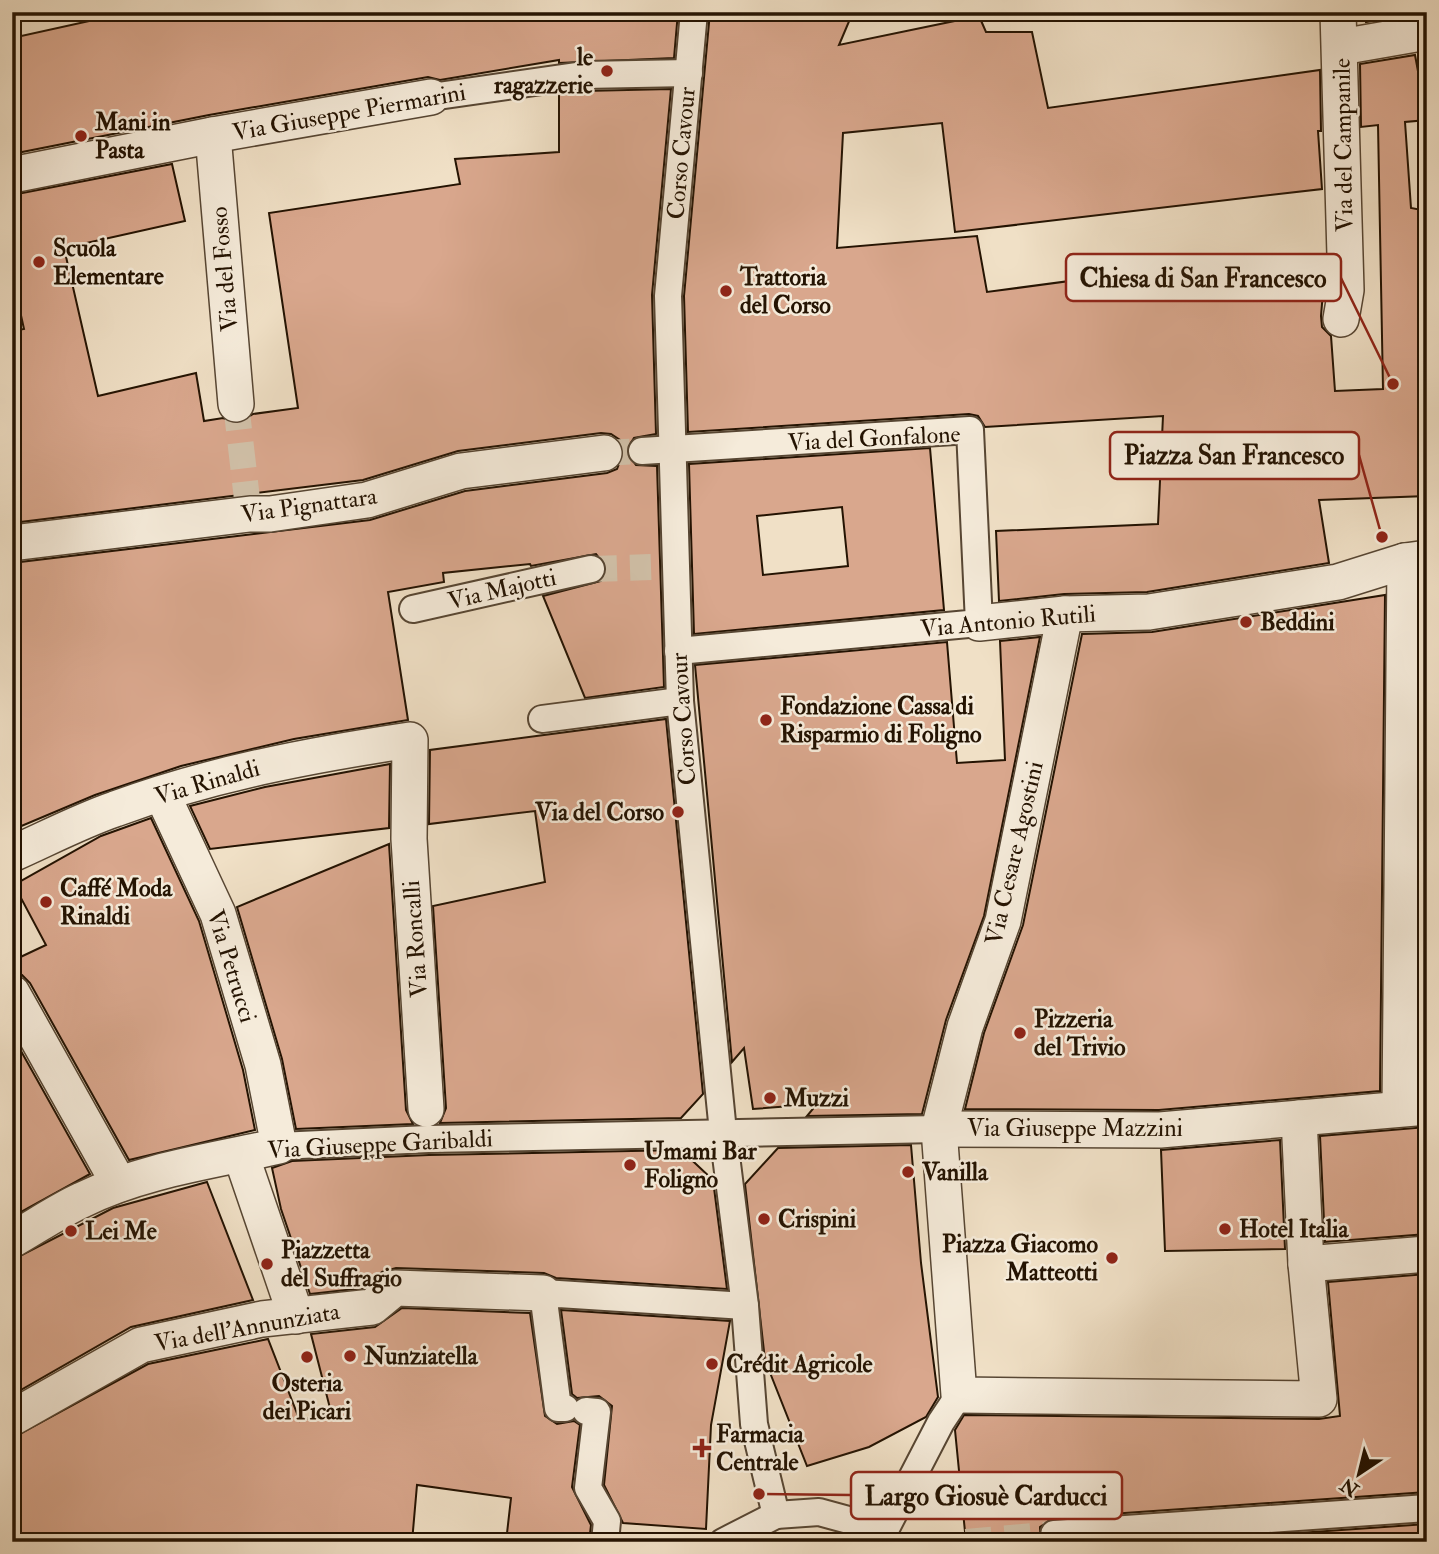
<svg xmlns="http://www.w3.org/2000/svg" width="1439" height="1554" font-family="'IM FELL Double Pica',serif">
  <rect width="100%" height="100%" fill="#f0e0c6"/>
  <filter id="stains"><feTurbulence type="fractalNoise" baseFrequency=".00286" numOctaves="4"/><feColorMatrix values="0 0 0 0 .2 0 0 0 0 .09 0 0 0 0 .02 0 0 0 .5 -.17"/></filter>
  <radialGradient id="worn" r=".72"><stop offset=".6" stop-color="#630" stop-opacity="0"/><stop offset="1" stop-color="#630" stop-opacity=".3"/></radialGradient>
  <g fill="#d9a78d" stroke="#241302" stroke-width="2" fill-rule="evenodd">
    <path d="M130 12H678L674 58 559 63V60L440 80 428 77 209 115 12 154V38Z"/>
    <path d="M710 12H853L839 45 979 16 986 32H1032L1048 108 1320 70 1321 131H1318L1322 189 955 232 942 123 843 133 837 248 977 236 987 292 1182 266 1325 268 1321 316 1322 327 1331 336 1335 391 1383 389 1378 125 1361 127 1360 64 1415 55 1427 120 1405 122 1411 208 1427 211V496L1319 500 1329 563 1147 592 1064 594 999 601 996 531 1158 524 1163 416 985 427 978 416 969 414 688 432 684 296Z"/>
    <path d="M1364 12H1405V15L1366 22Z"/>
    <path d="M671 89 652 295 656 434 634 438 626 451 636 465 657 466 664 687 585 698 543 596 601 581 606 566 596 554 531 566 530 564 443 573 444 582 388 592 408 720 294 739 181 766 95 795 12 830V563L370 520 465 491 607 473 617 469 624 451 620 440 611 434 601 433 458 451 363 480 12 523V331L24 329 12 275V195L172 164 185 221 64 248 98 396 196 373 204 421 223 418 238 424 253 414 298 408 269 213 460 184 455 159 559 152V94L584 91Z"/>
    <path d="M930 448 944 610 694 634 689 464ZM842 507 848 566 763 575 757 516Z"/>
    <path d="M1385 595 1380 1091 1159 1110 965 1109 984 1033 1023 925 1082 634 1152 632Z"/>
    <path d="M1425 601 1427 1087H1420Z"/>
    <path d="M1040 637 984 916 946 1020 922 1114 807 1116 817 1104 753 1109 744 1048 732 1062 695 665 947 642 957 763 1005 760 1000 641Z"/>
    <path d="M666 719 703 1094 681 1118 440 1123 446 1108 433 906 545 882 535 811 429 824 430 750Z"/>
    <path d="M390 764 389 828 210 849 190 806 265 787Z"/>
    <path d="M151 818 199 921 243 1070 255 1130 129 1160 30 983 22 975 12 973V961L46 945 14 885 101 836Z"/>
    <path d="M389 844 406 1110 413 1124 296 1129 282 1059 237 907Z"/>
    <path d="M12 1035 90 1174 12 1217Z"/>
    <path d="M1427 1127V1234L1325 1242 1320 1136Z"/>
    <path d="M1280 1140 1285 1249 1165 1251 1161 1150Z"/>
    <path d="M911 1145 921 1263 938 1397 926 1417 869 1447 807 1466 765 1360 745 1184 778 1148Z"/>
    <path d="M681 1150 713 1180 727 1289 556 1278 544 1273 396 1268 382 1272 364 1288 310 1294 281 1209 272 1168 292 1161 429 1155Z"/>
    <path d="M207 1182 253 1300 131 1327 12 1395V1260L113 1208Z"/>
    <path d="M1427 1274V1492L1053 1518 1040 1527V1542H966L955 1430 964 1415 1319 1419 1340 1416 1328 1282Z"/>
    <path d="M402 1308 530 1313 545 1416 557 1424 574 1421 580 1425 572 1487 591 1525 589 1542H506L511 1498 417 1485 412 1542H12V1438L148 1364 268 1339 300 1421 331 1412 311 1334 375 1327Z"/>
    <path d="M561 1310 730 1321 711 1425 706 1529 623 1523 604 1485 612 1406 599 1396 577 1398 572 1394Z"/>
    <path d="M1427 1524V1542H1169Z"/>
  </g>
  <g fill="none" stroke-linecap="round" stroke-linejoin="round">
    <g stroke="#d1c1a9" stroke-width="26" stroke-dasharray="26 13" stroke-linecap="butt">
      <path d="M236 404 247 499"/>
      <path d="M604 453 642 451"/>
      <path d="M591 569 651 567"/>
      <path d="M966 1542 1054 1534"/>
    </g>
    <defs>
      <g id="pedestrian">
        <path d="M694 12 668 296 680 701 723 1132 745 1306 754 1424 776 1515 819 1512 885 1530"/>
        <path d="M431 97 583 75 689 73"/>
        <path d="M642 451 970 430 979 623 678 651"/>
        <path d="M413 609 591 569"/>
        <path d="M542 719 680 701"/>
        <path d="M279 1146 428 1139 939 1129"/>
        <path d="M565 1408H558L543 1293 745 1306"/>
        <path d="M586 1411 597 1412 588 1488 607 1521 605 1542"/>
        <path d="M1054 1534 1427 1508"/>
        <path d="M723 1542 776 1515"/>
        <path d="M887 1542 885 1530 941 1422 959 1395"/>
      </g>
      <g id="minor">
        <path d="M1338 12 1346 290 1341 319"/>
        <path d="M1341 47 1427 32"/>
        <path d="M213 135 236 404"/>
        <path d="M12 175 213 135 431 97"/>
        <path d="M12 543 250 514H270L367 500 461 471 604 453"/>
        <path d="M1065 614 1003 921 965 1027 939 1129 959 1395 1319 1399 1306 1264 1299 1118"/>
        <path d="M979 623 1065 614 1149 612 1338 582 1405 561 1427 558"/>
        <path d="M12 854C46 839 80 821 115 809 210 774 310 755 410 740L409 839 426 1109"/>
        <path d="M12 993 119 1184"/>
        <path d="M1400 1107 1405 561"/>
        <path d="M939 1129 1160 1130 1427 1107"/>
        <path d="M241 1155 296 1316"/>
        <path d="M12 1240C35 1227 58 1211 82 1200 143 1170 213 1161 279 1146L263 1065 218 914 162 794"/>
        <path d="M1306 1264 1427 1254"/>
        <path d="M12 1418 141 1345 262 1319 372 1307 395 1288 543 1293"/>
      </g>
    </defs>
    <use href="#pedestrian" stroke="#574633" stroke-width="30"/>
    <use href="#minor" stroke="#574633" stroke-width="38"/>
    <use href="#pedestrian" stroke="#f5ebda" stroke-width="26"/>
    <use href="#minor" stroke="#f5ebda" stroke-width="35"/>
  </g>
  <g fill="#8f2418" stroke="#f5ebda" stroke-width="2.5">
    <circle cx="607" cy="71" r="7"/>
    <circle cx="81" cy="136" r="7"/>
    <circle cx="39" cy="262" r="7"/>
    <circle cx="726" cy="291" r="7"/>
    <circle cx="1246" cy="622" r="7"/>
    <circle cx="766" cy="720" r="7"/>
    <circle cx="678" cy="812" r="7"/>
    <circle cx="46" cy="902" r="7"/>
    <circle cx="1020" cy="1033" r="7"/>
    <circle cx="770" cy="1098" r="7"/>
    <circle cx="630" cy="1165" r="7"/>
    <circle cx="908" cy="1172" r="7"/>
    <circle cx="764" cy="1219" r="7"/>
    <circle cx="1225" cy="1229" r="7"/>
    <circle cx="71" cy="1231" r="7"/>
    <circle cx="1112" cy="1258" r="7"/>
    <circle cx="267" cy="1264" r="7"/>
    <circle cx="350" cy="1356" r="7"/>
    <circle cx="307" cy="1357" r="7"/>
    <circle cx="712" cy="1364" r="7"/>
    <path d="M698.5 1437.5h7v7h7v7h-7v7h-7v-7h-7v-7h7z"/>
  </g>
  <g text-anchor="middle" stroke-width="5" stroke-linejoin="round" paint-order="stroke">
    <g font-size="24" font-weight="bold" fill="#241302" stroke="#f5ebda" text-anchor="start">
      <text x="593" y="65" text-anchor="end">le<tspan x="593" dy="28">ragazzerie</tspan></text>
      <text x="95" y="130">Mani in<tspan x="95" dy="28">Pasta</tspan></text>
      <text x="53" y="256">Scuola<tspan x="53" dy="28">Elementare</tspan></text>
      <text x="740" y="285">Trattoria<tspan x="740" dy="28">del Corso</tspan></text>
      <text x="1260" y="630">Beddini</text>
      <text x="780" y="714">Fondazione Cassa di<tspan x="780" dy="28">Risparmio di Foligno</tspan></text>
      <text x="664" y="820" text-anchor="end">Via del Corso</text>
      <text x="60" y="896">Caffé Moda<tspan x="60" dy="28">Rinaldi</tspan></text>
      <text x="1034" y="1027">Pizzeria<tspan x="1034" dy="28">del Trivio</tspan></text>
      <text x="784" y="1106">Muzzi</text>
      <text x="644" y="1159">Umami Bar<tspan x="644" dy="28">Foligno</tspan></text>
      <text x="922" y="1180">Vanilla</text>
      <text x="778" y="1227">Crispini</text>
      <text x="1239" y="1237">Hotel Italia</text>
      <text x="85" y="1239">Lei Me</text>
      <text x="1098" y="1252" text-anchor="end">Piazza Giacomo<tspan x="1098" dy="28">Matteotti</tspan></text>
      <text x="281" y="1258">Piazzetta<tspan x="281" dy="28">del Suffragio</tspan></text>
      <text x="364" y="1364">Nunziatella</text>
      <text x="726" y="1372">Crédit Agricole</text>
      <text x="307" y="1391" text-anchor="middle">Osteria<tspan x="307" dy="28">dei Picari</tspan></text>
      <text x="716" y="1442">Farmacia<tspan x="716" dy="28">Centrale</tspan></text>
    </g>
    <g font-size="24" fill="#241302" stroke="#f5ebda">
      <text transform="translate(349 112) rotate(-10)" y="8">Via Giuseppe Piermarini</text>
      <text transform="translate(1343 145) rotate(-91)" y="8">Via del Campanile</text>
      <text transform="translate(681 153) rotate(-85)" y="8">Corso Cavour</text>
      <text transform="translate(224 269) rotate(-95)" y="8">Via del Fosso</text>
      <text transform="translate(874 438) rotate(-3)" y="8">Via del Gonfalone</text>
      <text transform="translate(309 505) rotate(-8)" y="8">Via Pignattara</text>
      <text transform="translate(502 589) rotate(-13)" y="8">Via Majotti</text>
      <text transform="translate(1008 621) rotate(-5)" y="8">Via Antonio Rutili</text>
      <text transform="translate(683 719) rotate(-94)" y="8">Corso Cavour</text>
      <text transform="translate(207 782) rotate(-16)" y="8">Via Rinaldi</text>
      <text transform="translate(1014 853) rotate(-77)" y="8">Via Cesare Agostini</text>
      <text transform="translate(415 939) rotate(-94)" y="8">Via Roncalli</text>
      <text transform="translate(232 966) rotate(73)" y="8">Via Petrucci</text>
      <text x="1075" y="1136">Via Giuseppe Mazzini</text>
      <text transform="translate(380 1144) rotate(-3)" y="8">Via Giuseppe Garibaldi</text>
      <text transform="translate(247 1327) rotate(-10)" y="8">Via dell'Annunziata</text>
    </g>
  </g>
  <path fill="none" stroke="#8f2418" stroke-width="2.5" d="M1393 384L1341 278M1382 537L1359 455M759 1494L851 1495"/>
  <g fill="#8f2418" stroke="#f5ebda" stroke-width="2.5">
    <circle cx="1393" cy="384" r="7"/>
    <circle cx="1382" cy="537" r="7"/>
    <circle cx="759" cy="1494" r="7"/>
  </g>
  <g fill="#f5ebda" stroke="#8f2418" stroke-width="2.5">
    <rect x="1066" y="254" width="275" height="47" rx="7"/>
    <rect x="1110" y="432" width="249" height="47" rx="7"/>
    <rect x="851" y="1472" width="271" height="47" rx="7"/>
  </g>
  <g font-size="26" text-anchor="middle" font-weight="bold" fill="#241302">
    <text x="1203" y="287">Chiesa di San Francesco</text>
    <text x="1234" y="464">Piazza San Francesco</text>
    <text x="986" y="1505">Largo Giosuè Carducci</text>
  </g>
  <rect width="1439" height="1554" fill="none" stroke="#f0e0c6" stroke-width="42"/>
  <rect x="14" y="14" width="1411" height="1526" fill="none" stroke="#241302" stroke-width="3.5"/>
  <rect x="21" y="21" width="1397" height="1512" fill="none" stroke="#241302" stroke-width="2"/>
  <g transform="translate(1359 1474) rotate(215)" stroke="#f5ebda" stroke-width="5" paint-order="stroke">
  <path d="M0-5L12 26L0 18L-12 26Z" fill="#241302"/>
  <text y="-10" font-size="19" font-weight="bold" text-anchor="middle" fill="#241302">N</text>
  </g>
  <rect width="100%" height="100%" filter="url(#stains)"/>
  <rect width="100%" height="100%" fill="url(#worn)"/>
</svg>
